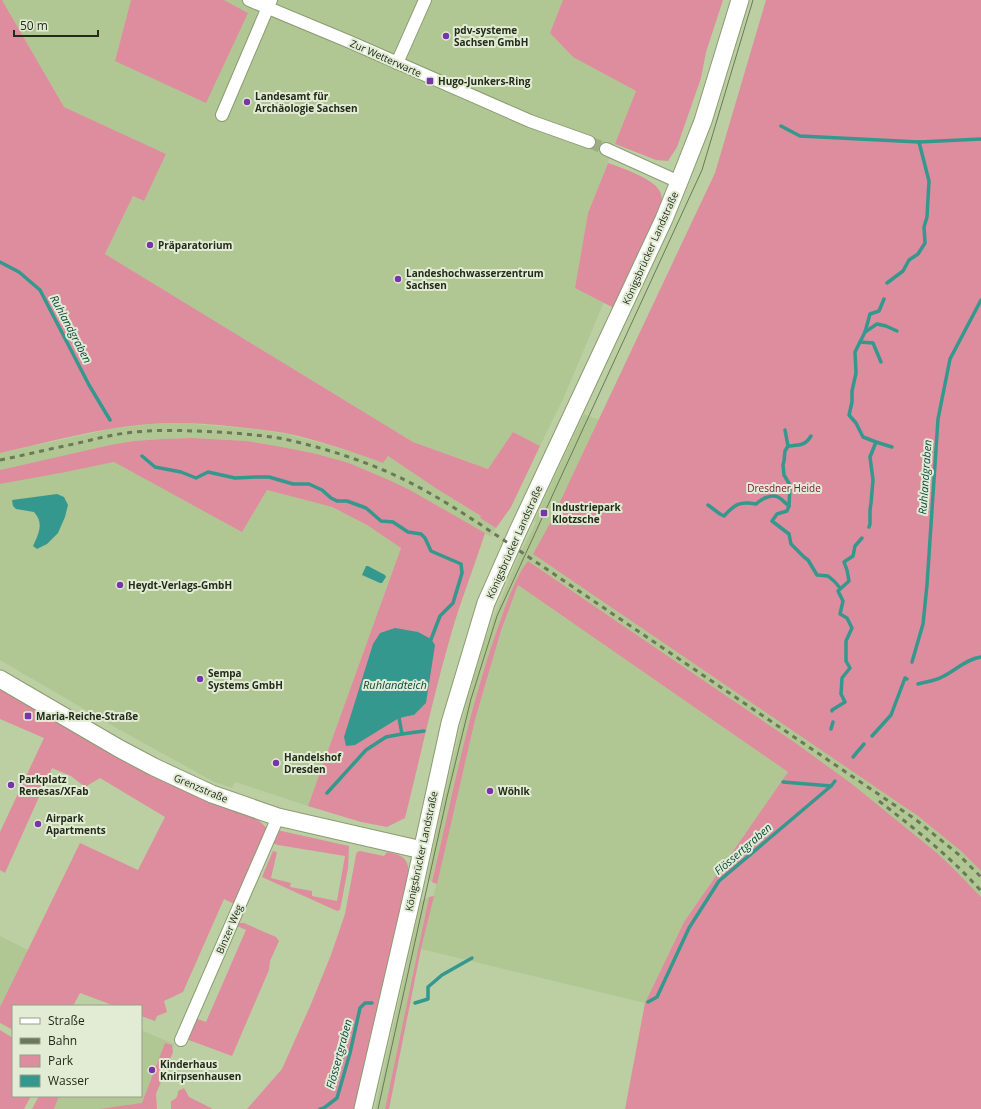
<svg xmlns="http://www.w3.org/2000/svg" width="981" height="1109" font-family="'Open Sans',sans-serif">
  <rect width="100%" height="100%" fill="#bccfa2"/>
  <g fill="#b1c793">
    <path d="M2 0H131L115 61 248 13 224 0H563L550 33 573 57 636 91 588 213 575 288 604 302 564 397 540 446 513 432 488 469 413 442 105 254 133 196 143 201 166 154 64 107Z"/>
    <path d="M584 414 599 420 549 525 533 554 898 802 934 828 961 851 981 871V897L954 869 937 853 852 784 797 744 528 561 515 584 502 615 483 672 475 702 432 882 427 879 440 816 455 751 468 698 485 640 496 612 517 560 536 522 534 521Z"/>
    <path d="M181 423 254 429 287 434 354 452 383 463 388 456 437 489 481 516 480 518 496 528 491 537 410 490 389 480 349 463 317 454 282 447 247 441 191 438 162 439 134 441 110 445 0 470V453L111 429 150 424Z"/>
    <path d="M114 462 242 531 267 490 332 507 367 525 401 548 308 806 235 782 232 788 214 782 120 730 0 660V484L66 472Z"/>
    <path d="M518 585 788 772 684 922 645 1003 421 949 475 720 501 632Z"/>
    <path d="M429 897 385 1109H375L421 901Z"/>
    <path d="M0 936 28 950 0 1007Z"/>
    <path d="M141 1030 174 1044 148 1109H54L59 1096H141Z"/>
  </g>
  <g fill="#dd8d9d" fill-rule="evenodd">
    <path d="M0 0H2L64 107 166 154 144 201 133 196 105 254 413 442 488 469 513 432 540 446 511 507 496 528 480 518 481 516 437 489 388 456 383 463C351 451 318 440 285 433 266 430 247 428 228 426 201 423 175 422 149 424 98 428 49 442 0 453Z"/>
    <path d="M131 0H224L248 13 206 103 115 61Z"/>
    <path d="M563 0H723L706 52 701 78 677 147 668 161 656 160 615 144 636 91 573 57 550 33Z"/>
    <path d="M766 0H981V871L961 851 918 816 533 554 549 525 715 173Z"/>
    <path d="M608 163C622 168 652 178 659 190 664 197 661 207 660 215L616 309 575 288 588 213Z"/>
    <path d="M191 438 247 441 282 447 317 454 349 463 389 480 410 490 485 533C474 568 460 602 450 638 433 697 420 758 405 818L387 827 361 822 308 806 401 548 367 525 332 507 267 490 242 532 114 462 66 472 0 484V470L110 445 134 441 162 439ZM426 703 414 715 399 718Z"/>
    <path d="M528 561 797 744 852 784 937 853 954 869 981 897V1109H625L645 1003 684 922 788 772 518 585 501 631 475 720 437 884 432 882C452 798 468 712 497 630 504 610 515 577 528 561Z"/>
    <path d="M0 679 241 805 268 829 234 904 224 899 183 992 164 1001 167 1012 157 1016 155 1021 141 1016V1006H115L80 993 73 1006H13V1030L0 1023V1007L80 843 138 870 165 817 100 778 85 787 71 776 52 768 5 873 0 870V832L44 738 0 719Z"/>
    <path d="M277 830 349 846 348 868 340 910 337 911 262 877 273 851 277 852 271 878 291 883 290 887 312 891V896L337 901 345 856 278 845 272 843Z"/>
    <path d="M360 851 384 856 387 852C404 855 409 859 409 877L356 1109H247L282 1069 311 1004 331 955 345 914 356 855 357 852Z"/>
    <path d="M434 896 421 949 389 1109H385L429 897Z"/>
    <path d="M237 923H244L276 937 279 941 270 961 269 970 232 1056 186 1039 195 1018 206 1022 246 930 235 925Z"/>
    <path d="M0 1030 13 1038V1096H31L24 1109H0Z"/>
    <path d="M165 1043 172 1045 173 1052 156 1094 157 1109H99L142 1103Z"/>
    <path d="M184 1088 189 1097 211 1108 212 1109H171V1101C176 1099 178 1097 178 1091Z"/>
    <path d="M39 1096H59L54 1109H32Z"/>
  </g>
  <g fill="#35988f">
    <path d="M57 494 64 497 68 505 65 517 58 533 47 544 37 549 33 546C39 533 44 523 34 512L16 509 13 506 12 500Z"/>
    <path d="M366 566H368L385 575 386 577 382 583H380L362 575Z"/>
    <path d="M395 628 418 632 431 639 435 645 426 703 414 715 399 718 355 745 346 746 344 737 373 644 380 633Z"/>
  </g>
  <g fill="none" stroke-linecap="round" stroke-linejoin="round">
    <g stroke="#35988f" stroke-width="3.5">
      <path d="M781 126 800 136 919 142 981 139"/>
      <path d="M0 262 19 272 40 290 89 385 110 420"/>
      <path d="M887 283 903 271 909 260 918 254 925 243 924 227 927 217 929 181 919 142"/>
      <path d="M865 332 877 324 886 326 897 331"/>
      <path d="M860 342 873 343 881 362"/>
      <path d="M785 430 788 446 785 451 784 461 783 465 784 475 790 485 789 506 787 511 777 514 772 521 789 534 791 544 804 557 808 560 817 575 828 576 835 582 840 588"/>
      <path d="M876 442 892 447"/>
      <path d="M788 446C799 445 805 446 811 436"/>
      <path d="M142 456 155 467 181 472 196 478 208 472 235 478 256 477H269L293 484H309L322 490 331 498 337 501H347L366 508 381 521 393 522 408 532 421 534 425 538 431 551 461 564 462 573 453 603 440 616 430 642"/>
      <path d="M708 505 720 514 724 516C735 504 740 501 756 504 761 499 771 494 778 497 782 499 785 503 789 506"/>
      <path d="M869 527 870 524V510L871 503 873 480 870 457 876 442 863 437 856 423 849 415 852 402V391L856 373 855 352 865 332 870 314 879 311 884 299"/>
      <path d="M912 662 923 624 927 585 938 419 950 359 981 300"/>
      <path d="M918 684C925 682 935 681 942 677 955 671 966 659 981 657"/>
      <path d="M832 711V710L845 702 841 694 842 678 850 668 846 661V641L852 628 847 618 840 614 843 601 838 591 849 581 847 570 844 562 853 556 855 546 862 538"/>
      <path d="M401 715 399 718 402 734 424 731"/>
      <path d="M831 729 833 722"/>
      <path d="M872 736 891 715 905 678 907 679"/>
      <path d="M853 757 864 744"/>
      <path d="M783 782 831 786 835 781"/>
      <path d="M327 793 366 750 386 737 402 734"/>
      <path d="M648 1002 657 997 689 928 719 881 831 786"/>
      <path d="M415 1003 428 999V987L442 975 472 958"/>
      <path d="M320 1109 324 1108 337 1098 350 1053 360 1008 365 1003H372"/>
    </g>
    <path stroke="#9dae87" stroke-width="12" stroke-dasharray="12 6" stroke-linecap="butt" d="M589 142 606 149"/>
    <defs>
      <g id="minor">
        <path d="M249 0 350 42 530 121 589 142"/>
        <path d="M397 63 425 0"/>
        <path d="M222 115 271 0"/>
        <path d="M606 149 679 182"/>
        <path d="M181 1040 278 817"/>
      </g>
      <g id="secondary">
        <path d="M0 679 120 749 154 767 212 794 278 817 422 850"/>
        <path d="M363 1109 414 888 450 723 486 603 517 533 590 377 664 219 679 182 703 121 740 0"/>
      </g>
    </defs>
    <use href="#minor" stroke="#8a9c71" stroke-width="14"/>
    <use href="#secondary" stroke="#8a9c71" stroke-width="19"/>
    <use href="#minor" stroke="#fff" stroke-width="12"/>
    <use href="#secondary" stroke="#fff" stroke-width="17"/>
    <path stroke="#6b7859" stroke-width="1" d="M378 1109 447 797 471 699 497 616 702 170 753 0"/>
    <g stroke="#6b7859" stroke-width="3" stroke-dasharray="5 5" stroke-linecap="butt">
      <path d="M0 460C25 455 49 449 74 444 92 440 109 435 127 433 149 430 172 430 194 431 224 432 255 434 284 439 325 448 369 462 407 481 456 506 500 538 545 568L915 819 958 854 981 877"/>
      <path d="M879 801C915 829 951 857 981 891"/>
    </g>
  </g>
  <g fill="#7735a9" stroke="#e2ecd5" stroke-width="1.5">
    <circle cx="446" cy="36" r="4"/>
    <rect x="426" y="77" width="8" height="8" rx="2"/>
    <circle cx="247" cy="102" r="4"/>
    <circle cx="150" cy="245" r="4"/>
    <circle cx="398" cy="279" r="4"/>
    <rect x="540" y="509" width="8" height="8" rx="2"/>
    <circle cx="120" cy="585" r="4"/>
    <circle cx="200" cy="679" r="4"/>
    <rect x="24" y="712" width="8" height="8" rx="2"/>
    <circle cx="276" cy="763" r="4"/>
    <circle cx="11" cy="785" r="4"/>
    <circle cx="490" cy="791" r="4"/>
    <circle cx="38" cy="824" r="4"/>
    <circle cx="152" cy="1070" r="4"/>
  </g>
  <g text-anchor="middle" stroke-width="4" stroke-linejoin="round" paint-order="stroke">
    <g font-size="10" font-weight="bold" fill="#232b19" stroke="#e2ecd5" text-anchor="start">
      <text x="454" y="34">pdv-systeme<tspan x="454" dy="12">Sachsen GmbH</tspan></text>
      <text x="438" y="85">Hugo-Junkers-Ring</text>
      <text x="255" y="100">Landesamt für<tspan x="255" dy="12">Archäologie Sachsen</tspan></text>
      <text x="158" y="249">Präparatorium</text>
      <text x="406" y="277">Landeshochwasserzentrum<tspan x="406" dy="12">Sachsen</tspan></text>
      <text x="552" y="511">Industriepark<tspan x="552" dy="12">Klotzsche</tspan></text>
      <text x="128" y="589">Heydt-Verlags-GmbH</text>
      <text x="208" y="677">Sempa<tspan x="208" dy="12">Systems GmbH</tspan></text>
      <text x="36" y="720">Maria-Reiche-Straße</text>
      <text x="284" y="761">Handelshof<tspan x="284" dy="12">Dresden</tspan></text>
      <text x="19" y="783">Parkplatz<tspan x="19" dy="12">Renesas/XFab</tspan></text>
      <text x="498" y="795">Wöhlk</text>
      <text x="46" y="822">Airpark<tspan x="46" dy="12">Apartments</tspan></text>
      <text x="160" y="1068">Kinderhaus<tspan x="160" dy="12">Knirpsenhausen</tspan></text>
    </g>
    <g font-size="10" fill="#232b19" stroke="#e2ecd5">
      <text transform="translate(386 58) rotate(24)" y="4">Zur Wetterwarte</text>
      <text transform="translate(650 248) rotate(-66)" y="4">Königsbrücker Landstraße</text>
      <text transform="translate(514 542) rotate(-66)" y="4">Königsbrücker Landstraße</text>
      <text transform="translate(201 788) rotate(23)" y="4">Grenzstraße</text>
      <text transform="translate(421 851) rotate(-78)" y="4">Königsbrücker Landstraße</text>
      <text transform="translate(229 929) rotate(-67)" y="4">Binzer Weg</text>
    </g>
    <g font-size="10" fill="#83163c" stroke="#e2ecd5">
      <text x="784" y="492">Dresdner Heide</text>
    </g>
    <g font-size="11" font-style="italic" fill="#094541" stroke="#e2ecd5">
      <text transform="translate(71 329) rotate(62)" y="4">Ruhlandgraben</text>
      <text transform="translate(925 477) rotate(-86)" y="4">Ruhlandgraben</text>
      <text x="395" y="689">Ruhlandteich</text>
      <text transform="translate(743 849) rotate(-41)" y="4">Flössertgraben</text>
      <text transform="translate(339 1054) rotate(-75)" y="4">Flössertgraben</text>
    </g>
  </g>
  <rect x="12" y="1005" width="130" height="92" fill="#e2ecd5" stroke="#969f8a"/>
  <rect x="20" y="1018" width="20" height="6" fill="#ffffff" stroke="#969f8a"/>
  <text x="48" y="1025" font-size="12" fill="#232b19">Straße</text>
  <rect x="20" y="1038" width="20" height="6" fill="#6b7859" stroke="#969f8a"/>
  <text x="48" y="1045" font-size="12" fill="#232b19">Bahn</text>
  <rect x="20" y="1055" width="20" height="12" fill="#dd8d9d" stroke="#969f8a"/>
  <text x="48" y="1065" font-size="12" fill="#232b19">Park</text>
  <rect x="20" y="1075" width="20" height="12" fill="#35988f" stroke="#969f8a"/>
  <text x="48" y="1085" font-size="12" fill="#232b19">Wasser</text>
  <path d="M14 30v6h84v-6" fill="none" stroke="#232b19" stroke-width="2"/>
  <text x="20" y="30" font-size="12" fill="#232b19" stroke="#e2ecd5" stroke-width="3" paint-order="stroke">50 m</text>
</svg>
